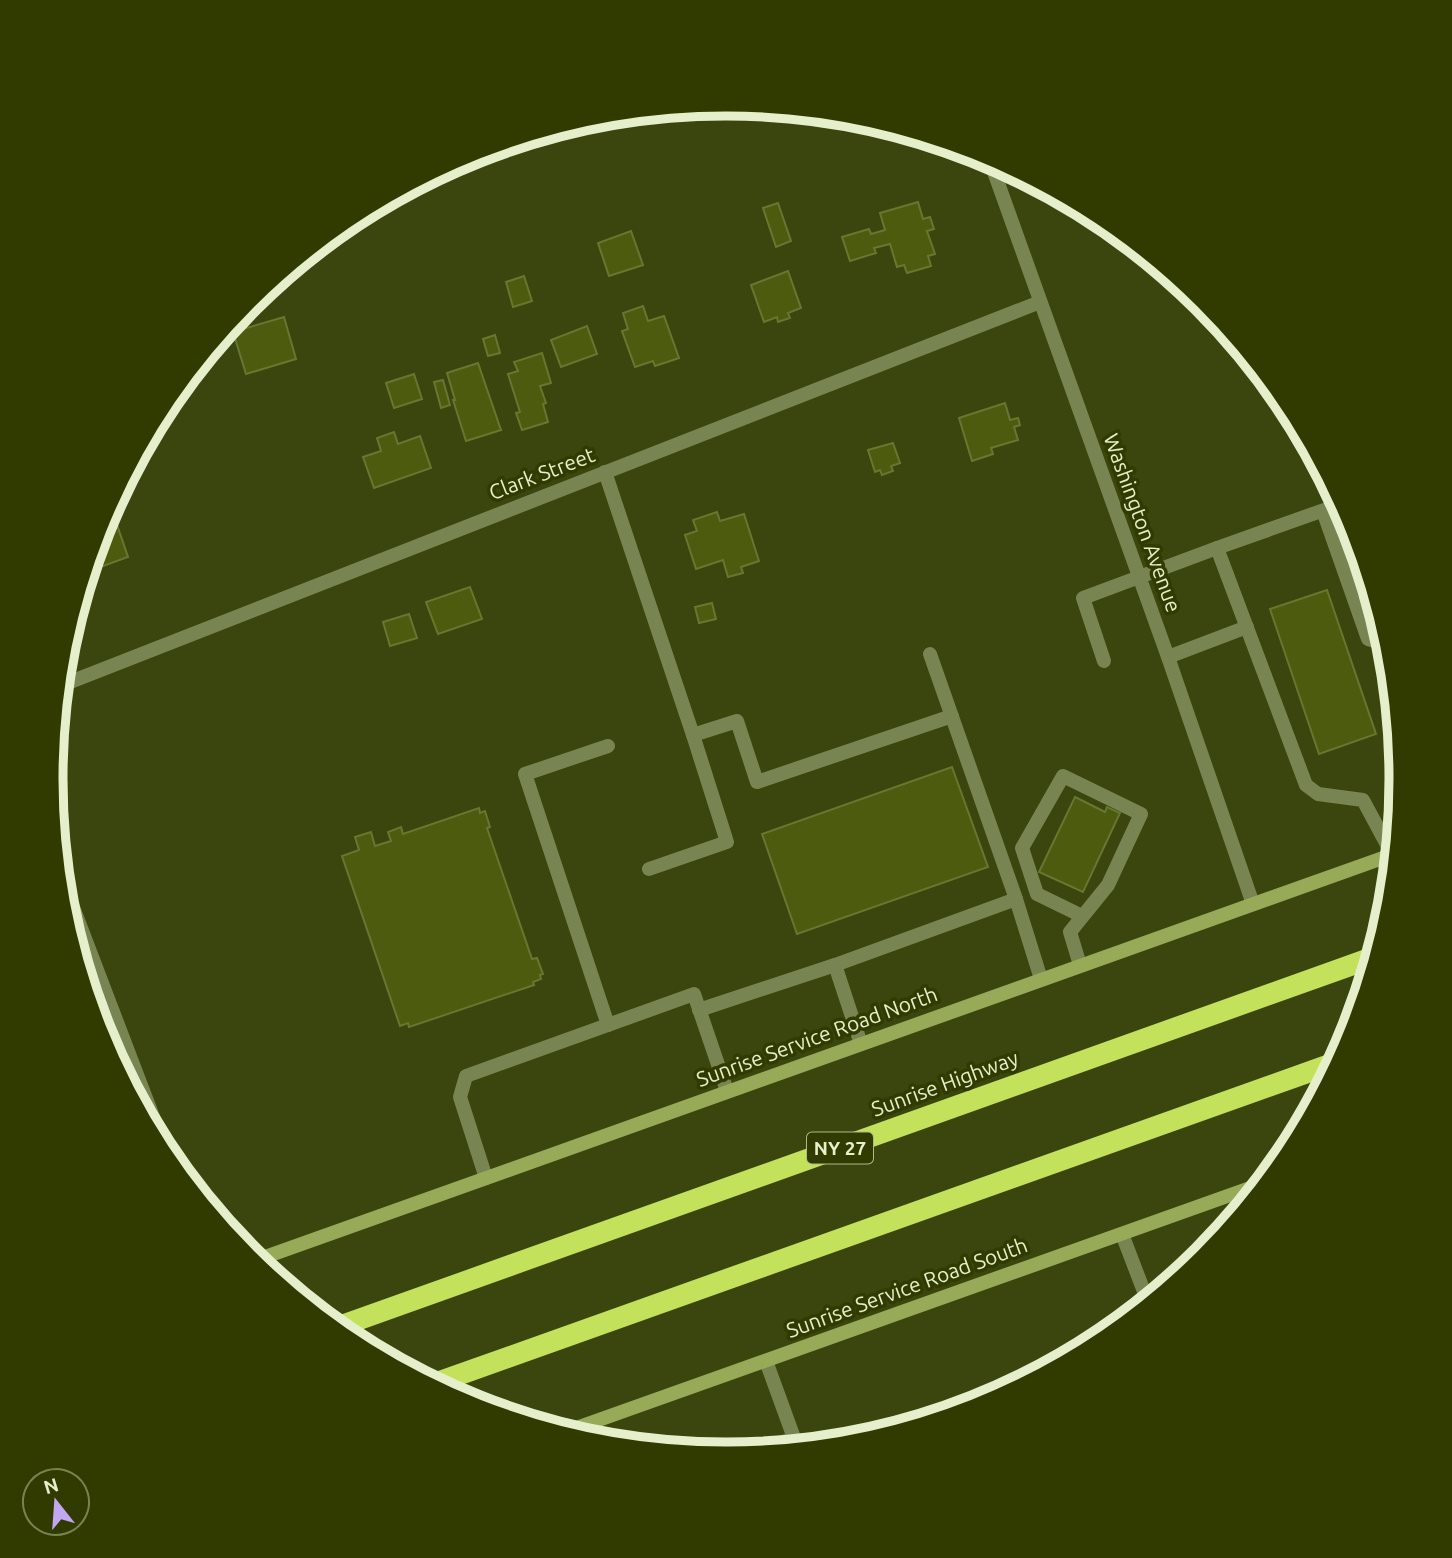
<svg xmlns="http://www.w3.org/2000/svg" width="1452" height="1558" font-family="Ubuntu,sans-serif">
  <rect width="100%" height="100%" fill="#3b460e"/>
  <g fill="#4d5b0f" stroke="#67772f" stroke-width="2">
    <path d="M918 202 923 219 930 217 934 229 927 231 935 254 928 256 931 266 907 273 904 265 897 267 890 244 874 248 876 253 850 261 842 237 869 229 871 234 885 230 880 213Z"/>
    <path d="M778 203 791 241 776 247 763 208Z"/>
    <path d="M631 231 643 265 609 276 598 243Z"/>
    <path d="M788 271 801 308 788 313 790 318 778 322 777 317 764 322 751 285Z"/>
    <path d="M524 276 532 301 513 307 506 282Z"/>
    <path d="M643 306 648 321 664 316 679 358 655 366 653 361 635 367 622 331 628 329 623 313Z"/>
    <path d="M284 317 296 359 246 374 233 332Z"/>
    <path d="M587 326 597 354 561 367 551 340Z"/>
    <path d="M495 335 500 353 488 356 483 339Z"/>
    <path d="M542 353 551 383 540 386 546 403 543 404 548 422 522 430 516 413 520 412 508 374 518 371 514 362Z"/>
    <path d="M478 363 501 430 466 441 453 400H455L447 373Z"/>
    <path d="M414 374 422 399 394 408 386 383Z"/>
    <path d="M443 380 450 405 441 408 434 382Z"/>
    <path d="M1005 403 1010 420 1018 418 1020 425 1014 427 1018 440 991 448 993 454 972 461 959 418Z"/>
    <path d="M394 432 398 444 420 436 431 468 374 488 363 457 381 451 377 438Z"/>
    <path d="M893 443 900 463 891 466 893 471 882 475 880 470 875 472 868 450Z"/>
    <path d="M717 512 720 521 744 514 759 561 741 567 743 573 728 577 723 560 696 569 685 535 697 531 693 520Z"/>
    <path d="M114 516 128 557 87 572 102 520Z"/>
    <path d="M470 587 482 619 438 634 426 602Z"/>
    <path d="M1327 590 1376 734 1319 754 1270 609Z"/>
    <path d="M712 603 716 619 699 623 695 607Z"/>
    <path d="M409 614 417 638 390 646 383 622Z"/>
    <path d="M952 767 988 867 797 934 762 834Z"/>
    <path d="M1075 797 1105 812 1107 807 1120 813 1083 892 1039 872Z"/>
    <path d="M479 808 480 813 485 811 490 827 487 828 532 959 537 958 543 974 540 975 541 979 533 982 534 985 409 1027 408 1023 400 1026 342 856 359 850 355 837 371 832 375 846 391 841 388 832 401 827 403 834Z"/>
  </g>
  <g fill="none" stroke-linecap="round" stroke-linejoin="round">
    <g stroke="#788552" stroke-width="14">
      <path d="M605 472 693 735 737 721 757 782 952 716"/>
      <path d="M1341 504 1217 548 1306 785 1318 794 1363 800 1392 854"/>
      <path d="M1323 511 1368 639 1381 643 1386 641"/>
      <path d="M930 654 1016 899 1041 979"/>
      <path d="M1168 657 1247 627"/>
      <path d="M1104 661 1083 598 1217 548"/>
      <path d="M608 746 525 774 608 1025"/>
      <path d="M649 869 727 842 693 735"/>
      <path d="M60 873 160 1135 164 1153"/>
      <path d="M835 965 861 1044"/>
      <path d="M1080 965 1070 932 1108 885 1141 814 1063 776 1022 848 1037 894 1082 916"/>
      <path d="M699 1010 835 965 1016 899"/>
      <path d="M486 1178 460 1097 466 1076 694 994 727 1091"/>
      <path d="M1122 1234 1148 1302"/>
      <path d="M766 1361 794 1438 810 1446"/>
      <path d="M855 1442 1021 1383"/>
      <path d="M758 1451 794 1438"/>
    </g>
    <g stroke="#788552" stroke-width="14">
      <path d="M989 158 1168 657 1253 904"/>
      <path d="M60 686 1040 302"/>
    </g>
    <g stroke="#97aa58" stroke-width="14">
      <path d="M254 1261 1394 854"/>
      <path d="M565 1432 1264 1183"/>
    </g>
    <g stroke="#c3e15a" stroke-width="21">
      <path d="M335 1328 1374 957"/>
      <path d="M433 1384 1337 1062"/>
    </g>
  </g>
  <g text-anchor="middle" stroke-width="7" stroke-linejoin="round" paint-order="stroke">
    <rect fill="#313b00" stroke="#afb98e" stroke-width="2" x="807" y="1132.5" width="66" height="31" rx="5"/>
    <g font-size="19" font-weight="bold" fill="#e5efcb">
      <text x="840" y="1155">NY 27</text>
    </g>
    <g font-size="21" fill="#e5efcb" stroke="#313b00">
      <text transform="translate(542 474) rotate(-21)" y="7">Clark Street</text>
      <text transform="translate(1142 523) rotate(70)" y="7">Washington Avenue</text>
      <text transform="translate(817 1037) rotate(-20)" y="7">Sunrise Service Road North</text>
      <text transform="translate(945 1084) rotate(-20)" y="7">Sunrise Highway</text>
      <text transform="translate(907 1288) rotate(-20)" y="7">Sunrise Service Road South</text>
    </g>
  </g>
  <path d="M0 0H1452V1558H0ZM63 779a663 663 0 1 1 1326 0a663 663 0 1 1-1326 0Z" fill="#313b00" fill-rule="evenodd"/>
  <path fill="none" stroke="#e5efcb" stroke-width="9" d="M63 779a663 663 0 1 1 1326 0a663 663 0 1 1-1326 0Z"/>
  <g transform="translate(56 1502) rotate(343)"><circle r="33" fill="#313b00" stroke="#798351" stroke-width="2"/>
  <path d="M0-5L12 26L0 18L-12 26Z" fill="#c2a7f2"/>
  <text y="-10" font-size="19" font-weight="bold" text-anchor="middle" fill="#e5efcb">N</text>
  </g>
</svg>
